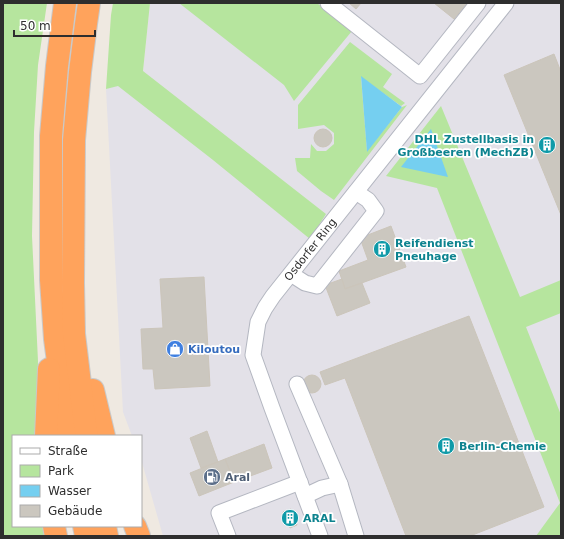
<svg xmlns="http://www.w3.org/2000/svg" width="564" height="539" font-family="'DejaVu Sans',sans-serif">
  <rect width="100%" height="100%" fill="#efe9e1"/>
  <path fill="#e3e1e8" d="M150 3H561V536H163L141 459V436H132L123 412 106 89 143 71Z"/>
  <g fill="#b6e59e">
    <path d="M3 3H47L38 65 34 132 32 236 38 361 36 436H13V526H43L45 536H3Z"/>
    <path d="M113 3H150L143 71 326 214 310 239 213 160 118 86 106 89 111 15Z"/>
    <path d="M179 3H317L352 31 294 101 284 85Z"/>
    <path d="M350 42 392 74 383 87 405 103 401 106 361 77 367 151 402 107 407 105 334 200 321 191 297 171 295 158H310L311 144 317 151H326L334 144V133L324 125 298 129V105Z"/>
    <path d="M441 106 520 297 561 280V313L526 327 561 415V536H536L560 503 437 188 386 176Z"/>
  </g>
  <g fill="#75cff0">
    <path d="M361 76 402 107 367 152Z"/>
    <path d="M431 129 448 177 401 167Z"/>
  </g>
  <g fill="#cbc7bf" stroke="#cbc5ba">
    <path d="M349 3H361L356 9Z"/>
    <path d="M434 3H467L454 19Z"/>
    <path d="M554 54 561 72V215L504 75Z"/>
    <circle cx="323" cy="138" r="9"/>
    <path d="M391 226 406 267 345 289 339 271 368 260 360 238Z"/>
    <path d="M204 277 210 386 155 389 153 369H143L141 329 163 328 160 279Z"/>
    <path d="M342 279 345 289 362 283 370 303 337 316 325 285Z"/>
    <path d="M469 316 544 507 470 536H406L345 378 325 385 320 372Z"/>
    <circle cx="312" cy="384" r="9"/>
    <path d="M207 431 218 462 201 468 190 438Z"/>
    <path d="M264 444 272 468 234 482 225 459Z"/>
    <path d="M225 459 234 482 199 496 190 473Z"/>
    <path d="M291 509 297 525 290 528 283 512Z"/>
  </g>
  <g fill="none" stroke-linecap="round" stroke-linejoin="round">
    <defs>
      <g id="minor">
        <path d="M328 3 420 76 478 3"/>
        <path d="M291 274 305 283 317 286 376 211 368 200 356 192"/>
        <path d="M297 384 340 484 356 536"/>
        <path d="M305 496 322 488 340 484"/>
        <path d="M228 536 219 513 300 482"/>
        <path id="s1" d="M320 536 272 408 253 355 258 322 265 308 273 296 506 3"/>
      </g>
      <g id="highway">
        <path d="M65 3 57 66 51 136V280L55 339 68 436"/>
        <path d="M93 390 104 436"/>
        <path d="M46 436 49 369"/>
        <path d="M87 436 85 424 74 334 73 283 74 140 80 72 86 24 89 3"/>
        <path d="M54 526 56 536"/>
        <path d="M84 526 86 536"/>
        <path d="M105 526 107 536"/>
        <path d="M135 526 139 536"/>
      </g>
    </defs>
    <use href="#minor" stroke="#b4b7c1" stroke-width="17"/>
    <use href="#highway" stroke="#c9c9c9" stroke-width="24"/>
    <use href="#minor" stroke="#fff" stroke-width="15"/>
    <use href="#highway" stroke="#ffa35c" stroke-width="22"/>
  </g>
  <defs>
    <symbol id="building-disc" viewBox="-11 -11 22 22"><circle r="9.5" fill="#0f9aa8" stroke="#fff"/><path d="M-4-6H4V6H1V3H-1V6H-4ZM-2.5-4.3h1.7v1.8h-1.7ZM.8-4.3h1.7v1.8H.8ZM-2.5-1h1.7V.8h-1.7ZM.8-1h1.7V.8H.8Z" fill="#fff"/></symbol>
    <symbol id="shop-disc" viewBox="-11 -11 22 22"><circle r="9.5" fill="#3f7fe0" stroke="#fff"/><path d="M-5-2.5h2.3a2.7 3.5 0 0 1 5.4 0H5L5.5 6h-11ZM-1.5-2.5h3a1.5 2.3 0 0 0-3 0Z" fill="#fff"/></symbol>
    <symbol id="fuel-disc" viewBox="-11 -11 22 22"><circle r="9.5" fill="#5c6f8a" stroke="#fff"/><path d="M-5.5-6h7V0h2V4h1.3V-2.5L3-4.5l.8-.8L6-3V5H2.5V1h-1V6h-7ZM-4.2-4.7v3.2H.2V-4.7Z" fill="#fff"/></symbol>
  </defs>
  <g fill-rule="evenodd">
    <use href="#building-disc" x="537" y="135" width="20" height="20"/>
    <use href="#building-disc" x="372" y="239" width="20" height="20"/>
    <use href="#shop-disc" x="165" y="339" width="20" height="20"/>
    <use href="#building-disc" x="436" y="436" width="20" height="20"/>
    <use href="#fuel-disc" x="202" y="467" width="20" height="20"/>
    <use href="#building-disc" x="280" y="508" width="20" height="20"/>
  </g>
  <g text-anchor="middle" stroke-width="3.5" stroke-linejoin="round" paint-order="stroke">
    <g font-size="11" font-weight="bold" fill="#0d838f" stroke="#fff" text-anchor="start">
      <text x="534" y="143" text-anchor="end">DHL Zustellbasis in<tspan x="534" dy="13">Großbeeren (MechZB)</tspan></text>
      <text x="395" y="247">Reifendienst<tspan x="395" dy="13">Pneuhage</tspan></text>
      <text x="459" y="450">Berlin-Chemie</text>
      <text x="303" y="522">ARAL</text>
    </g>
    <g font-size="11" fill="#2e2e2e" stroke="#fff">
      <text dy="4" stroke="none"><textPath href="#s1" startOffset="316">Osdorfer Ring</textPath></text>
    </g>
    <g font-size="11" font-weight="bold" fill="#366cbe" stroke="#fff" text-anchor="start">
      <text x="188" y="353">Kiloutou</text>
    </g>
    <g font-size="11" font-weight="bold" fill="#4e5e75" stroke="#fff" text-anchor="start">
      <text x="225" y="481">Aral</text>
    </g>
  </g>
  <rect width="564" height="539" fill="none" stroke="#2e2e2e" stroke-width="8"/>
  <rect x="12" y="435" width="130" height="92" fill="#ffffff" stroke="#ababab"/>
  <rect x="20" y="448" width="20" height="6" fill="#ffffff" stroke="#ababab"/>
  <text x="48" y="455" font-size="12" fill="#2e2e2e">Straße</text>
  <rect x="20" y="465" width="20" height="12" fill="#b6e59e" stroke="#ababab"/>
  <text x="48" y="475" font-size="12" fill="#2e2e2e">Park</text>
  <rect x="20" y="485" width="20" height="12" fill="#75cff0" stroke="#ababab"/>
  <text x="48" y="495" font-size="12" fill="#2e2e2e">Wasser</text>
  <rect x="20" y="505" width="20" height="12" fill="#cbc7bf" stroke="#ababab"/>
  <text x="48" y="515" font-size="12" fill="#2e2e2e">Gebäude</text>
  <path d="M14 30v6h81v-6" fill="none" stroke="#2e2e2e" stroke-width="2"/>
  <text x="20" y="30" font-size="12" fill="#2e2e2e" stroke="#ffffff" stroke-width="3" paint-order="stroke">50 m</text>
</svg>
